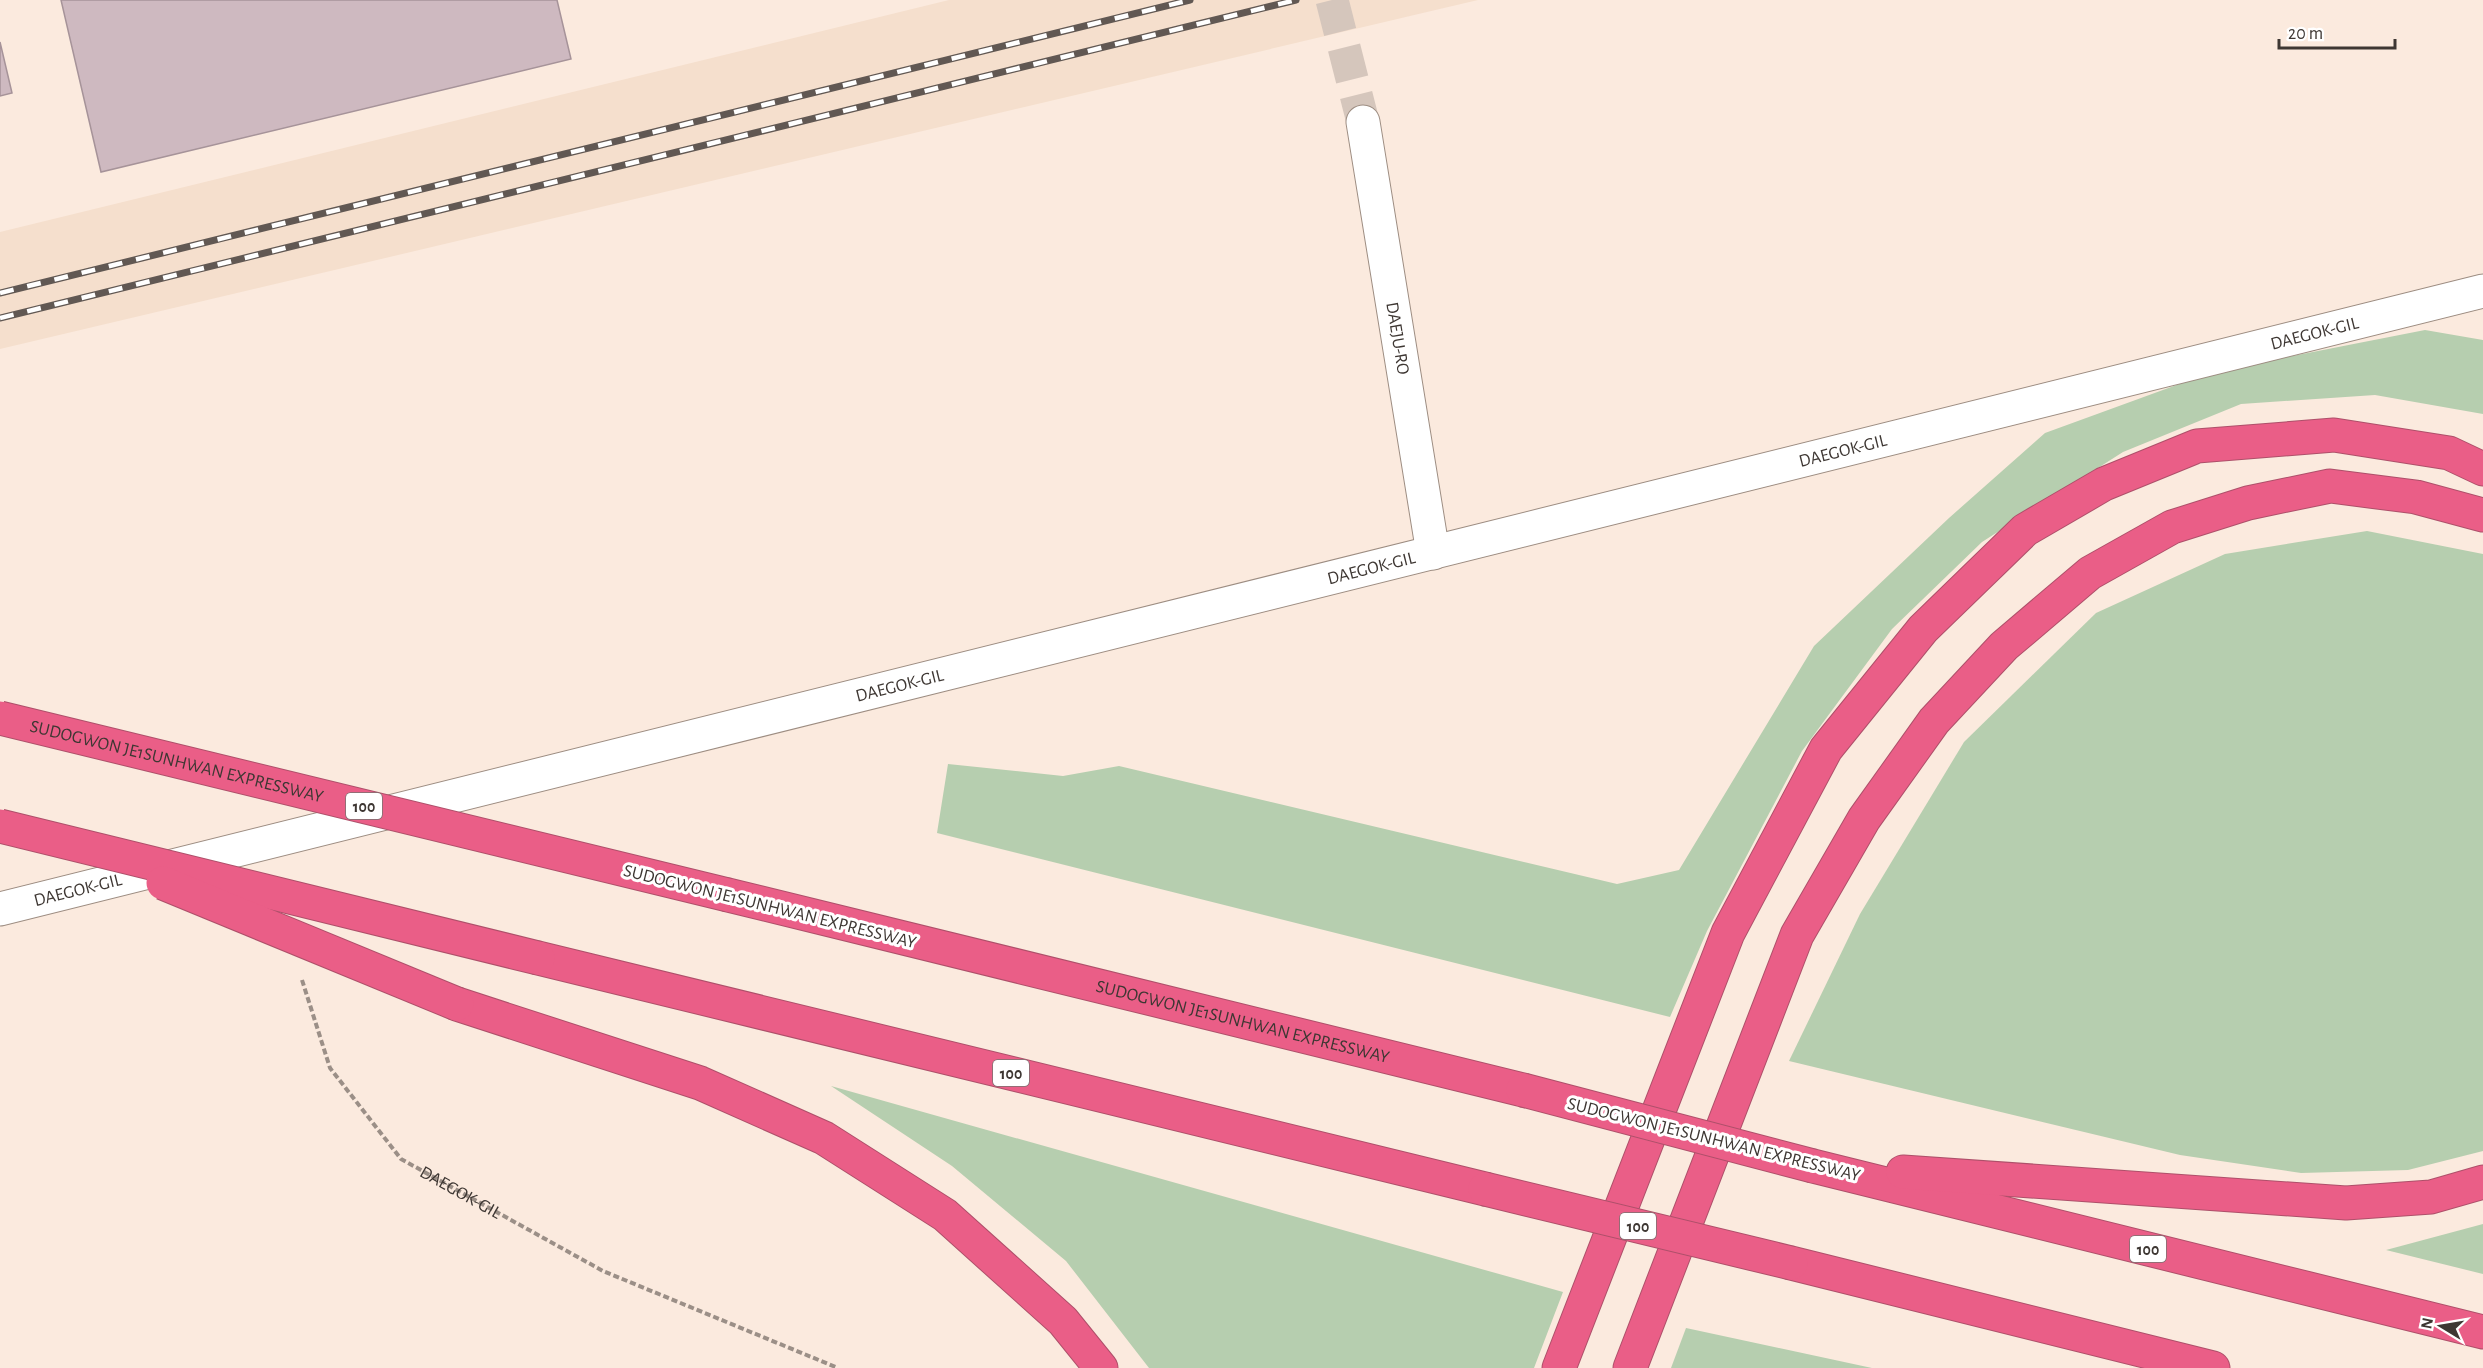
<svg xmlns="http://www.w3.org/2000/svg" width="2483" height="1368" font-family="'Alegreya Sans',sans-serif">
  <rect width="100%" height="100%" fill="#fbeade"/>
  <path fill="#f5dfcd" d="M949 0H1478L0 349V232Z"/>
  <g fill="#b6ceaf">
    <path d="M2425 330 2483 340V414L2375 395 2241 404 2123 452 1982 542 1892 629 1802 751 1707 931 1670 1017 937 833 948 764 1063 776 1119 766 1617 884 1679 870 1814 646 1949 518 2045 433 2215 371Z"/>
    <path d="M2367 531 2483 554V1151L2408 1170 2301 1173 2180 1155 1789 1061 1860 914 1964 742 2096 613 2225 554Z"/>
    <path d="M831 1086 1563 1292 1534 1368H1149L1066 1261 952 1166Z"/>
    <path d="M2483 1224V1274L2386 1250Z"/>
    <path d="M1686 1328 1872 1368H1671Z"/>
  </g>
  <g fill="#ceb9c0" stroke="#a69399" stroke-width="1.5">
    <path d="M61 0H557L571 59 101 172Z"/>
    <path d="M0 42 12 93 0 96Z"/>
  </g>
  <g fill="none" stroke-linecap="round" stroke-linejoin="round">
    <path stroke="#d5c6bc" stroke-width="33" stroke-dasharray="33 16" stroke-linecap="butt" d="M1332 0 1363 122"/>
    <defs>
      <g id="minor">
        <path id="s2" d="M1363 122 1433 553"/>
        <path id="s3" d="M0 909 2483 291"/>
      </g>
      <g id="highway">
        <path id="s4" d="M728 895 1523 1090"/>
        <path d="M538 958 1485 1189"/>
        <path d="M457 1004 700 1083 824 1138 945 1215 1063 1321 1101 1368"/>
        <path d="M1813 1166 2483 1332"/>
        <path d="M1903 1172 2346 1203 2431 1197 2483 1182"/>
        <path d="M1791 1263 2213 1368"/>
        <path d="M1559 1368 1728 933 1826 749 1923 629 2025 530 2104 484 2197 446 2334 435 2449 453 2483 469"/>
        <path d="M1630 1368 1797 935 1864 819 1934 721 2004 646 2090 573 2172 527 2248 503 2330 486 2416 497 2483 515"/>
      </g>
    </defs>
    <use href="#minor" stroke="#9d8d82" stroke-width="35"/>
    <use href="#highway" stroke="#ae506a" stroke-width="35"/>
    <path stroke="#9b8f87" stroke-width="4" stroke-dasharray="6 3" stroke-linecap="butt" id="s1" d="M302 980 330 1068 401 1159 603 1271 838 1368"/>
    <use href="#minor" stroke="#fff" stroke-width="33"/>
    <use href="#highway" stroke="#ea5e87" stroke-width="33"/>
    <defs>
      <g id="rail">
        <path d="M0 293 1190 0"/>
        <path d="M0 318 1296 0"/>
      </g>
    </defs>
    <use href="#rail" stroke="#615853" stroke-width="7"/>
    <use href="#rail" stroke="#fff" stroke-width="4.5" stroke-dasharray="14" stroke-linecap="butt"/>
    <defs>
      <g id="highway-bridge">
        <path id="s5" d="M0 718 728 895"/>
        <path d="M0 826 538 958"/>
        <path d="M163 883 457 1004"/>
        <path d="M1523 1090 1813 1166"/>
        <path d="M1485 1189 1791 1263"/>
      </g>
    </defs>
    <use href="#highway-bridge" stroke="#ae506a" stroke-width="35" stroke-linecap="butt"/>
    <use href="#highway-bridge" stroke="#ea5e87" stroke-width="33"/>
  </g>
  <g text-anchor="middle" stroke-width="6" stroke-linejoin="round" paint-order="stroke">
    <g fill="#fff" stroke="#787370" stroke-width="1.5">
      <rect x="346" y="793" width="36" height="26" rx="4.5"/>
      <rect x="993" y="1060" width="36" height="26" rx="4.5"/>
      <rect x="1620" y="1213" width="36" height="26" rx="4.5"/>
      <rect x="2130" y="1236" width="36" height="26" rx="4.5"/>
    </g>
    <g font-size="16" font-weight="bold" fill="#3e3733">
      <text x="364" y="812">100</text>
      <text x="1011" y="1079">100</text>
      <text x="1638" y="1232">100</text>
      <text x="2148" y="1255">100</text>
    </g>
    <g font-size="18" fill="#3e3733" stroke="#fff">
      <text dy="6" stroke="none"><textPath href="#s3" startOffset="2385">DAEGOK-GIL</textPath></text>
      <text dy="6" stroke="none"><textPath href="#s2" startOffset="219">DAEJU-RO</textPath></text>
      <text dy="6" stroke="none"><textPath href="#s3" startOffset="1899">DAEGOK-GIL</textPath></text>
      <text dy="6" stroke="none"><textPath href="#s3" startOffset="1413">DAEGOK-GIL</textPath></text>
      <text dy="6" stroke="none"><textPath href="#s3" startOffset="927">DAEGOK-GIL</textPath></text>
      <text dy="6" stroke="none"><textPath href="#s5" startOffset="182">SUDOGWON JE1SUNHWAN EXPRESSWAY</textPath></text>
      <text dy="6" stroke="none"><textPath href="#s3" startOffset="80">DAEGOK-GIL</textPath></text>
      <text transform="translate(770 906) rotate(14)" y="6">SUDOGWON JE1SUNHWAN EXPRESSWAY</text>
      <text dy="6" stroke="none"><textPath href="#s4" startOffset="530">SUDOGWON JE1SUNHWAN EXPRESSWAY</textPath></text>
      <text transform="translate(1714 1139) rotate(14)" y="6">SUDOGWON JE1SUNHWAN EXPRESSWAY</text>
      <text dy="6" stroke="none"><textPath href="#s1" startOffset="276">DAEGOK-GIL</textPath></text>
    </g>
  </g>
  <g transform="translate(2441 1326) rotate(281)" stroke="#ffffff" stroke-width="4.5" paint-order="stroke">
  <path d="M0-4.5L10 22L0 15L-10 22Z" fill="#3e3733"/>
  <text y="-9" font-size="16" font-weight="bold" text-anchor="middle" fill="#3e3733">N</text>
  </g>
  <path d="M2279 39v9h116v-9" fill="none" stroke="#3e3733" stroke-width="3"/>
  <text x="2288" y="39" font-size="18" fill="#3e3733" stroke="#ffffff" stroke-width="4.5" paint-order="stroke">20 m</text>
</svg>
